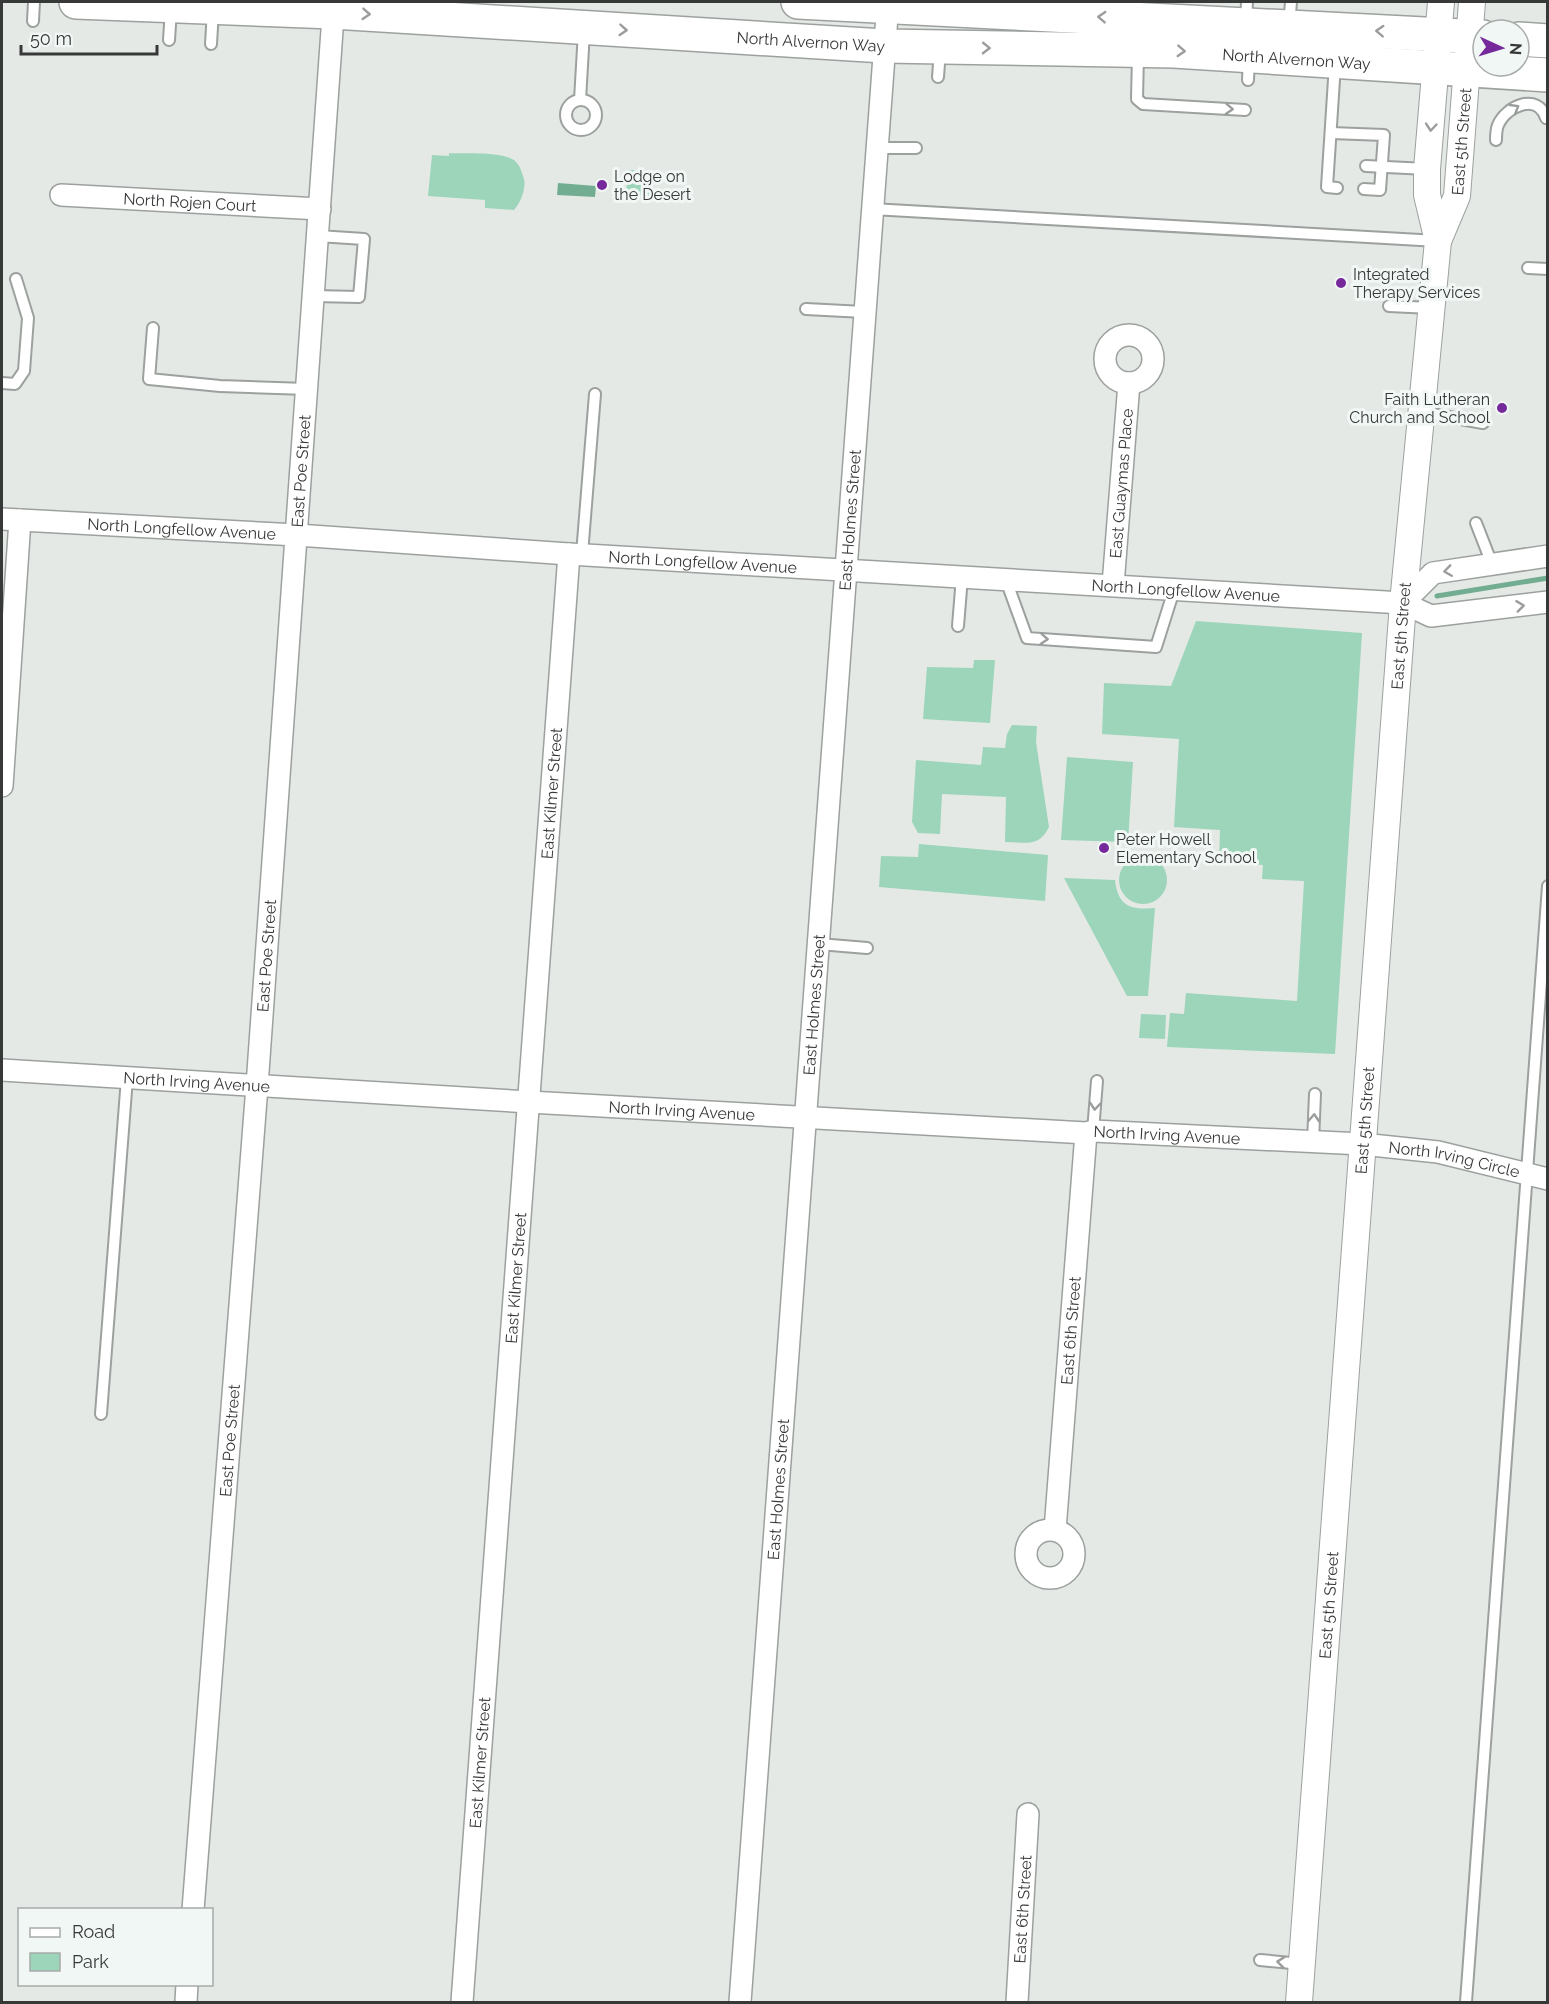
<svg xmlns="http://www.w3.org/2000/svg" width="1549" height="2004" font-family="Raleway,sans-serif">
  <rect width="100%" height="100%" fill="#e4e9e6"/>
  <g fill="#9cd5b9">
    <path d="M449 153C465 154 503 151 515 161 520 165 522 173 524 179 526 189 521 202 514 210L485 208V200L428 196 432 155 449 156Z"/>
    <path d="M628 170 652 171 651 198 626 196Z"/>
    <path d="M1196 621 1362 633 1335 1054 1167 1047 1170 1013 1184 1014 1186 993 1297 1001 1304 881 1262 879 1263 865 1219 862 1220 830 1174 827 1179 739 1102 734 1104 683 1171 686Z"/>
    <path d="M974 660H995L990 723 923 719 927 667 973 668Z"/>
    <path d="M1012 725 1037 726 1036 742 1049 827C1039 848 1025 842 1005 842L1006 797 942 794 940 834 918 833 912 822 916 760 981 765 983 747 1005 748 1007 734Z"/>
    <path d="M1067 757 1133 762 1128 842 1061 840Z"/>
    <path d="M919 844 1048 855 1045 901 879 887 881 856 918 857Z"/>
    <circle cx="1143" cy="880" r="24"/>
    <path d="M1064 878 1115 880C1118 907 1131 910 1155 908L1148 996H1127Z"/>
    <path d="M1141 1014 1166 1015 1165 1039 1139 1038Z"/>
  </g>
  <path fill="#73ad91" d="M558 183 596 186 595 197 557 195Z"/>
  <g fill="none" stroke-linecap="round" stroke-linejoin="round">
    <path stroke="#73ad91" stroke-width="5" d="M1437 596 1548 578"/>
    <defs>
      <g id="service">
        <path d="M33 21 34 2"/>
        <path d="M1246 21 1247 2"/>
        <path d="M1289 25 1291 2"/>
        <path d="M169 40 171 9"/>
        <path d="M211 44 213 10"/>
        <path d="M1138 54 1137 99 1143 104 1245 110"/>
        <path d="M1335 64 1327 187 1337 188"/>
        <path d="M938 77 940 50"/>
        <path d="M1248 80 1249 59"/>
        <path d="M580 100 584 31"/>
        <circle cx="581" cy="115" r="15"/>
        <path d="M1331 133 1384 135 1380 190 1364 189"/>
        <path d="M1496 140C1496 136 1496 130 1498 125 1506 106 1538 92 1546 118"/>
        <path d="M877 148H916"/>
        <path d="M1366 166 1427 169"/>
        <path d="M872 209 1438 241"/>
        <path d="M1528 268 1548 269"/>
        <path d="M314 296 359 297 364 239 318 236"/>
        <path d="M1389 306 1431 308"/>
        <path d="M806 309 864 312"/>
        <path d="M153 328 149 379 220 386 307 389"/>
        <path d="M2 383 15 384 24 371 28 318 16 279"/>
        <path d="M1421 412 1483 423"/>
        <path d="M1476 523 1492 564"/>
        <path d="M582 554 595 394"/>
        <path d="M1006 580 1027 638 1156 647 1174 590"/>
        <path d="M958 626 962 577"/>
        <path d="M819 944 867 948"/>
        <path d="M1093 1131 1097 1081"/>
        <path d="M1313 1142 1315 1094"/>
        <path d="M101 1414 127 1078"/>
        <path d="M1260 1960 1302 1964"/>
        <path d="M1466 2002 1548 886"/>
      </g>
      <g id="minor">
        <path id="s1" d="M61 195 320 209"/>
        <circle cx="1129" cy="359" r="24"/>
        <path id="s2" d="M2 519 297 535 569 554 1403 603 1431 616 1548 602"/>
        <path id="s3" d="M1113 585 1129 383"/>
        <path d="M1403 603 1433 573 1548 556"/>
        <path d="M2 786 20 520"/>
        <path id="s4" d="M2 1070 529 1102 1086 1133 1093 1131 1362 1144 1438 1152 1548 1179"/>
        <circle cx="1050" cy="1554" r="24"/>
        <path id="s5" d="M1055 1530 1086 1133"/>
        <path id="s6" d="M193 1910 257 1086 334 2"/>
        <path d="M186 2002 187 1984"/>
        <path id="s7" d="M462 2002 569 554"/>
        <path id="s8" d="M740 2002 888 2"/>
        <path id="s9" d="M1017 2002 1028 1814"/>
      </g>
      <g id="tertiary">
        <path d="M1438 241 1427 195V169L1441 2"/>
        <path id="s10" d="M1299 2002 1403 603 1438 241 1457 196 1472 2"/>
      </g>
      <g id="primary">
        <path id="s11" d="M76 2 333 12 884 46 1174 51 1548 75"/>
        <path d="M798 2 1483 37"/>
        <path d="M1519 39 1548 41"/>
      </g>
    </defs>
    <use href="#service" stroke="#9ca19e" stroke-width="14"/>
    <use href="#minor" stroke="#9ca19e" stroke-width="24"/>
    <use href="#tertiary" stroke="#9ca19e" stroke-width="28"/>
    <use href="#primary" stroke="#9ca19e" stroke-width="36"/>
    <use href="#service" stroke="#fff" stroke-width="10"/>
    <use href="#minor" stroke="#fff" stroke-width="21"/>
    <use href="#tertiary" stroke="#fff" stroke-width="26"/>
    <use href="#primary" stroke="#fff" stroke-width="33"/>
  </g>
  <defs><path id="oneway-chevron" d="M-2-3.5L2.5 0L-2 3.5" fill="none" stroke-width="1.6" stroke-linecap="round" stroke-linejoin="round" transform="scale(1.5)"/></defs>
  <g stroke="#9b9c9c">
    <use href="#oneway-chevron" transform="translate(366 14) rotate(4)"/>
    <use href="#oneway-chevron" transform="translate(1102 17) rotate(-177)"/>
    <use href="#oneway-chevron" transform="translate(623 30) rotate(4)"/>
    <use href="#oneway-chevron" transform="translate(1380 31) rotate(-177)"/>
    <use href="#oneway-chevron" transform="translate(986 48) rotate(1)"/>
    <use href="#oneway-chevron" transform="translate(1181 51) rotate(3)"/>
    <use href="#oneway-chevron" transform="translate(1515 108) rotate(-31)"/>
    <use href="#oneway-chevron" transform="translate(1229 109) rotate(3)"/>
    <use href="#oneway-chevron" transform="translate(1431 127) rotate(95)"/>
    <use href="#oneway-chevron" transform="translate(1448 571) rotate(172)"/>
    <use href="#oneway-chevron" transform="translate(1520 606) rotate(-7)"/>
    <use href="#oneway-chevron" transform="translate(1044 639) rotate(4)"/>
    <use href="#oneway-chevron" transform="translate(1095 1106) rotate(95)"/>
    <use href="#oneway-chevron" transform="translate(1314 1118) rotate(-87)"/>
    <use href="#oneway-chevron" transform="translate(1281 1962) rotate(-174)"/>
  </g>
  <g fill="#76299b" stroke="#f1f7f4" stroke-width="2">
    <circle cx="602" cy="185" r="6"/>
    <circle cx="1341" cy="283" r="6"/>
    <circle cx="1502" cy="408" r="6"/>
    <circle cx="1104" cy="848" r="6"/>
  </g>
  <g text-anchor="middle" stroke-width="6" stroke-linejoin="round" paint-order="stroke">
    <g font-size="16" fill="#373938" stroke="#f1f7f4">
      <text dy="6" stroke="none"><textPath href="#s11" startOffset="736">North Alvernon Way</textPath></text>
      <text dy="6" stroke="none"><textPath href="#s11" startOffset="1222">North Alvernon Way</textPath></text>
      <text dy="6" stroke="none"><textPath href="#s10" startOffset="1870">East 5th Street</textPath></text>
      <text dy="6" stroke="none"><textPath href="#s1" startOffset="129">North Rojen Court</textPath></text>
      <text dy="6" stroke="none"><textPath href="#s6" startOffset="1443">East Poe Street</textPath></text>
      <text dy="6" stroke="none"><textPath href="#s3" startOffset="102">East Guaymas Place</textPath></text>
      <text dy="6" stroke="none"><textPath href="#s8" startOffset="1486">East Holmes Street</textPath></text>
      <text dy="6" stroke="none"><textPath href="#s2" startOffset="180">North Longfellow Avenue</textPath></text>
      <text dy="6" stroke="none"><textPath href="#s2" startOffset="702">North Longfellow Avenue</textPath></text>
      <text dy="6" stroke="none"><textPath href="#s2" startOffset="1186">North Longfellow Avenue</textPath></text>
      <text dy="6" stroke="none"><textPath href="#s10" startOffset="1370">East 5th Street</textPath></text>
      <text dy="6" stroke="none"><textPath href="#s7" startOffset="1212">East Kilmer Street</textPath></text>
      <text dy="6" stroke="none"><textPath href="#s6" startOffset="957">East Poe Street</textPath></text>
      <text dy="6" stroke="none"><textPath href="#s8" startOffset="1000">East Holmes Street</textPath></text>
      <text dy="6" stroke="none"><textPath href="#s4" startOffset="195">North Irving Avenue</textPath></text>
      <text dy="6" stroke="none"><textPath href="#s4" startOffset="681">North Irving Avenue</textPath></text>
      <text dy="6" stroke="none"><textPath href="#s10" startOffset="884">East 5th Street</textPath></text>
      <text dy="6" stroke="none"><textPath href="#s4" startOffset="1167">North Irving Avenue</textPath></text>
      <text dy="6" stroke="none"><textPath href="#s4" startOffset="1456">North Irving Circle</textPath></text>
      <text dy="6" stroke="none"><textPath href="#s7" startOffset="726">East Kilmer Street</textPath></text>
      <text dy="6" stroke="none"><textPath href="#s5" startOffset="200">East 6th Street</textPath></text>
      <text dy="6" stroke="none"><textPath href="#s6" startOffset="471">East Poe Street</textPath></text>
      <text dy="6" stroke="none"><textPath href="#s8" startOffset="514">East Holmes Street</textPath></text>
      <text dy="6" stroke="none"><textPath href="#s10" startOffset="398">East 5th Street</textPath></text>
      <text dy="6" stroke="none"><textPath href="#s7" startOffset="240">East Kilmer Street</textPath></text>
      <text dy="6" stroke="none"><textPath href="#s9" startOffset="93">East 6th Street</textPath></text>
    </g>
    <g font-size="16" fill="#373938" stroke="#f1f7f4" text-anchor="start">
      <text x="614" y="182">Lodge on<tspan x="614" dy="18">the Desert</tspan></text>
      <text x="1353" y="280">Integrated<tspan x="1353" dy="18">Therapy Services</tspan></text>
      <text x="1490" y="405" text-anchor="end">Faith Lutheran<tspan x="1490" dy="18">Church and School</tspan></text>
      <text x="1116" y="845">Peter Howell<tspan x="1116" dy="18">Elementary School</tspan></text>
    </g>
  </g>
  <rect width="1549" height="2004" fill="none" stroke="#373938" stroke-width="6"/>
  <rect x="18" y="1908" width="195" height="78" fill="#f1f7f4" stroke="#a7aba9" stroke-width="1.5"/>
  <rect x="30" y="1928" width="30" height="9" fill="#ffffff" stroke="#a7aba9" stroke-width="1.5"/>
  <text x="72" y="1938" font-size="18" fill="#373938">Road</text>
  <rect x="30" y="1953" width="30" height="18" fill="#9cd5b9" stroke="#a7aba9" stroke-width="1.5"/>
  <text x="72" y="1968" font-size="18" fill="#373938">Park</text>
  <g transform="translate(1501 48) rotate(94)"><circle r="28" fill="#f1f7f4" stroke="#a7aba9" stroke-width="1.5"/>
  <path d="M0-4.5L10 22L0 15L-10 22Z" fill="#76299b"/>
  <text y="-9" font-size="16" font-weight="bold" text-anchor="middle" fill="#373938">N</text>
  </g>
  <path d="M21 45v9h136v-9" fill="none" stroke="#373938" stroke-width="3"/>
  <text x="30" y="45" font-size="18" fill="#373938" stroke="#f1f7f4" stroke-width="4.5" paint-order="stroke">50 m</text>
</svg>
